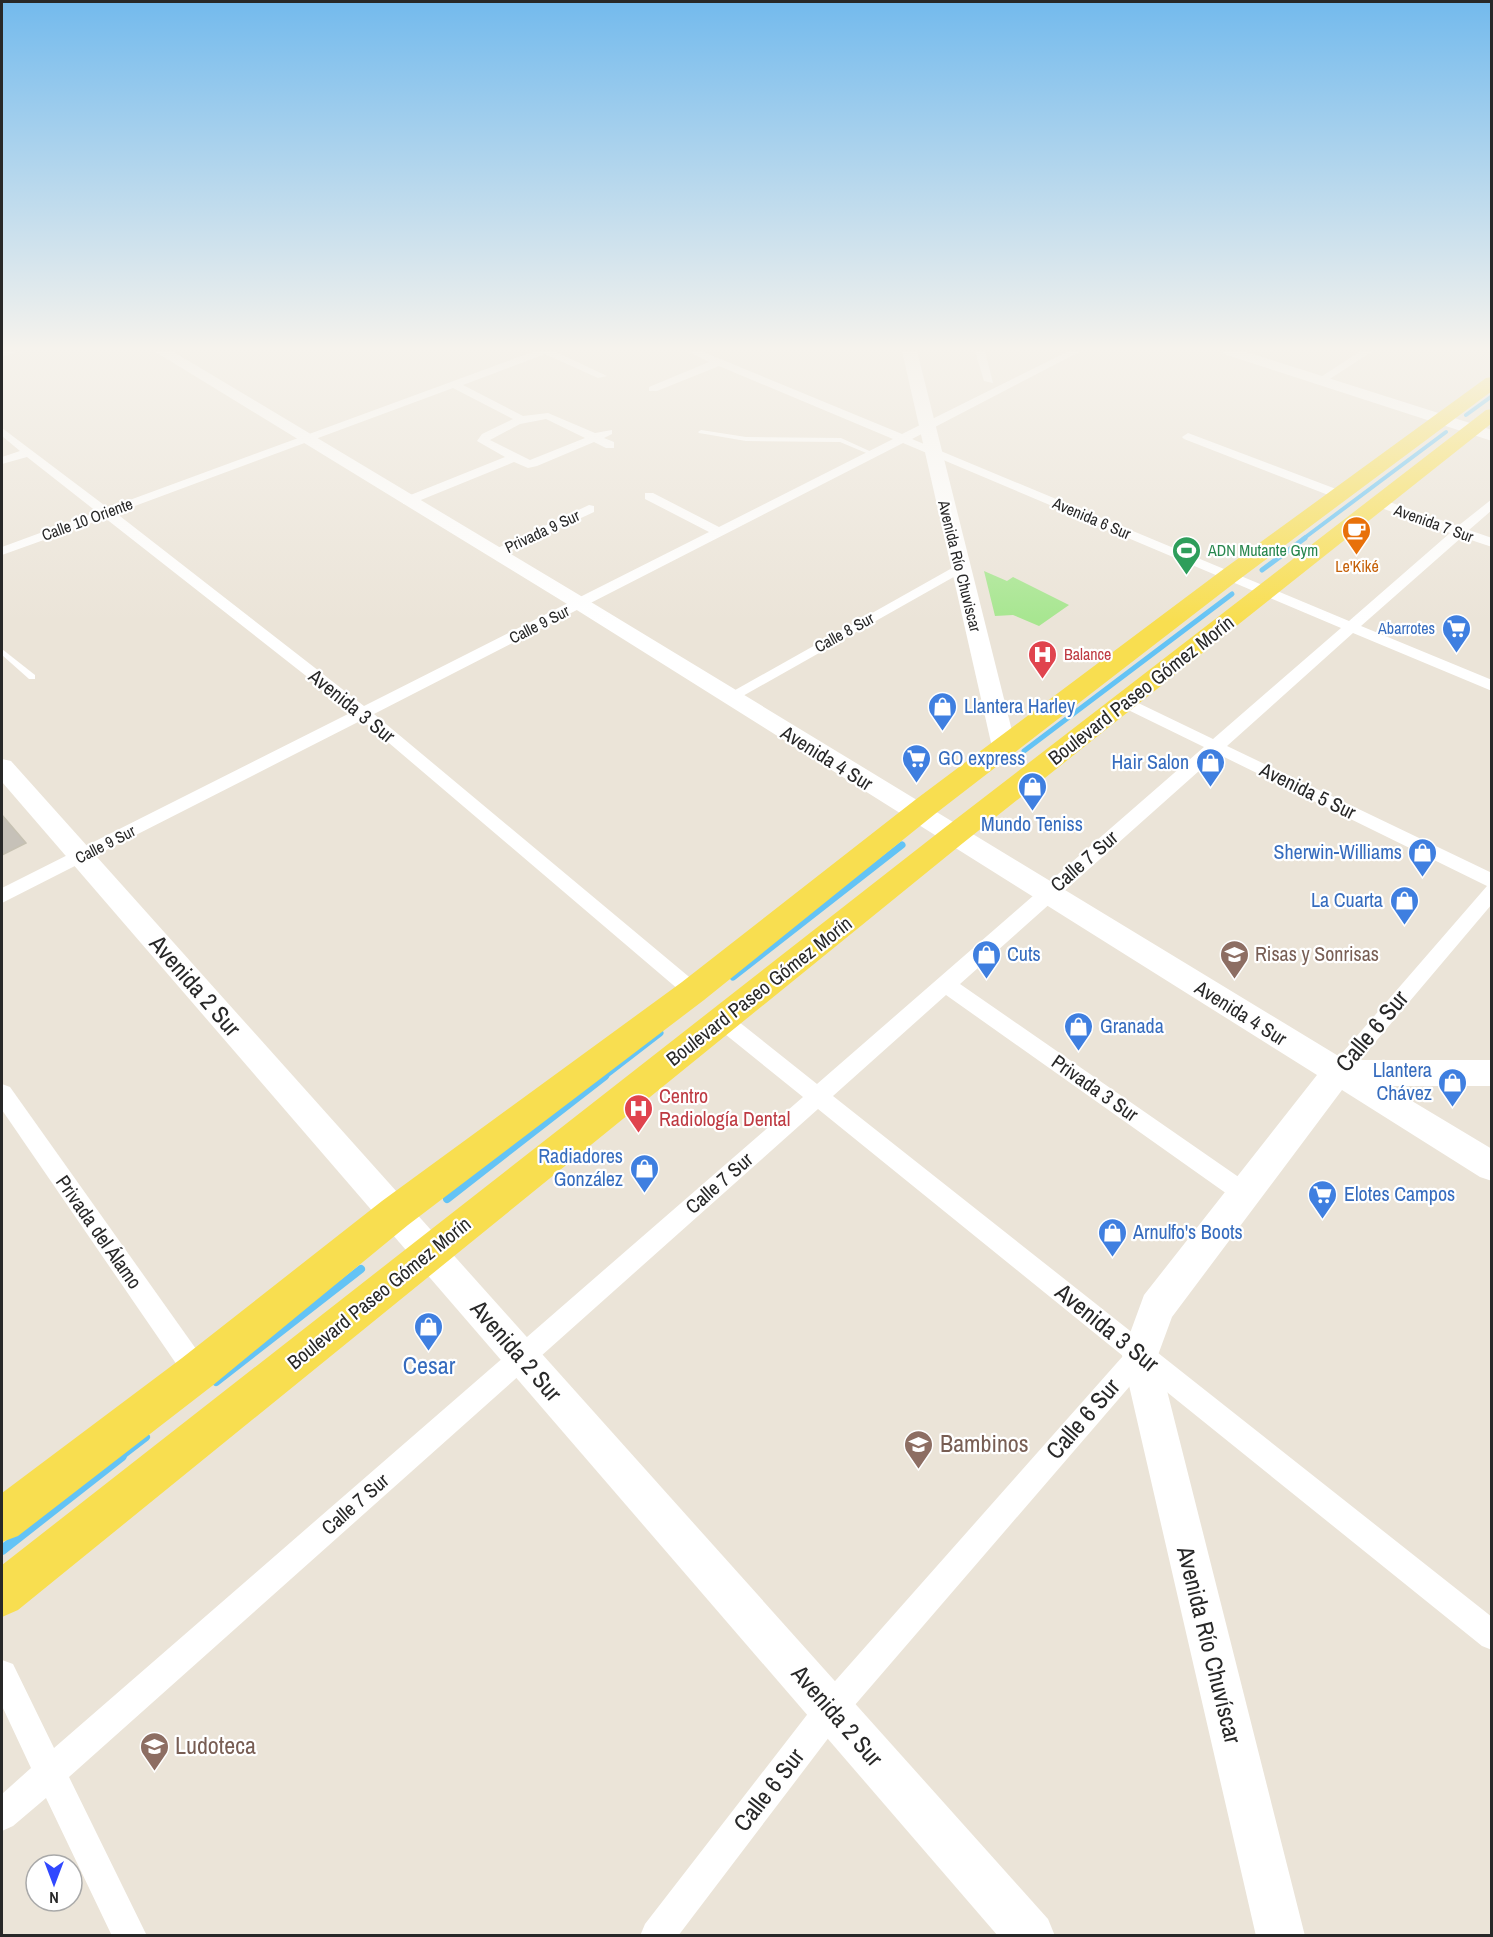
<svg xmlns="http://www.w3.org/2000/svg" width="1493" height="1937" font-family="'Archivo Narrow',sans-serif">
  <rect width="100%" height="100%" fill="#ebe4d8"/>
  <path fill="#a7e690" d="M984 571 1007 581 1013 577 1069 605 1039 626 1013 615 995 616Z"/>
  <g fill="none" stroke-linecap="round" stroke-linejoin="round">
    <g stroke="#63c3f5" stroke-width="4">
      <path d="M1466 415 1492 396"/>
      <path d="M1303 539 1446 432"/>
    </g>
    <g stroke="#63c3f5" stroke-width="5">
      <path d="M1262 570 1305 538"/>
      <path d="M1024 751 1232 594"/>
    </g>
    <g stroke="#63c3f5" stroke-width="7">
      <path d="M733 977 902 845"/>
      <path d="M603 1077 660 1033"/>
    </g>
    <g stroke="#63c3f5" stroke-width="8">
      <path d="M447 1199 605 1076"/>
      <path d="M216 1382 361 1269"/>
      <path d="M120 1457 146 1437"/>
    </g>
    <path stroke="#63c3f5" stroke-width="10" d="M2 1550 122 1456"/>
  </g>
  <path fill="#c6c1b8" stroke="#c6c1b2" stroke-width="1.5" d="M2 815 26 843 2 855Z"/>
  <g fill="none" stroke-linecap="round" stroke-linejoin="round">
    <g fill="#fff" fill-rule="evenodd">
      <path d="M701 430 746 437 841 438 876 454 871 455 840 442 746 441 699 433 698 432Z"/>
      <path d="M2 649 35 675V679H29L2 655Z"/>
    </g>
    <g fill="#fff" fill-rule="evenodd">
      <path d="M2 351H18L2 357Z"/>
      <path d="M535 351H554L607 376 598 378 545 354 463 385 523 416 548 413 595 433 612 430V434L604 438 614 442V448H606L594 442 537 466 528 468 514 462 411 504H403V498L505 457 477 441 482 434 513 419 453 388 116 513 364 706 709 532 645 499V493H653L719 527 893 439 719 366 657 391H649V387L709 362 688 351H701L902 434 1069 351H1081L912 439 1349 621 1450 533 1373 505V499H1381L1458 526 1492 499V510L1469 530 1492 538V547L1462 537 1361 626 1492 680V691L1353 633 1227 746 1492 873V904L1344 1079 1337 1082 1330 1079 1326 1073 1330 1067 1487 886 1218 754 960 984 1253 1187 1256 1194 1253 1201 1245 1204 1237 1201 946 995 833 1096 1492 1617V1650L1482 1646 1142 1372 842 1720 678 1936H640L645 1924 820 1698 1123 1356 818 1109 69 1777 147 1936H112L46 1798 13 1826 2 1831V1794L31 1768 2 1706V1660L13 1664 54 1748 803 1097 715 1026 712 1020 715 1014 722 1012 729 1014 817 1084 1204 747 1118 705 1116 702 1118 699H1130L1213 739 1341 628 903 443 374 714 700 986 703 991 700 996 693 999 686 996 362 720 2 903V888L352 712 105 518 2 555V547L97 512 27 457 2 464V457L20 451 2 436V428L108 508ZM546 419 585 438 530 460 490 440 520 424Z"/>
      <path d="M975 351H985L993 383 984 381Z"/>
      <path d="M1361 351H1373L1325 382 1316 380Z"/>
      <path d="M1188 433 1344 492 1346 495 1340 499 1336 498 1184 439 1182 437Z"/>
      <path d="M589 505 594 506V512L499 556 494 557 487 553Z"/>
      <path d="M961 563 966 564V570L734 701H724L721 698Z"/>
      <path d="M2 1084 10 1087 206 1363 210 1372 206 1381 197 1385 188 1381 2 1110Z"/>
    </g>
    <g fill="#fff" fill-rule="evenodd">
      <path d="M154 351H172L586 599 1345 1060H1492V1086H1387L1492 1149V1181L1480 1177 1342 1090 1172 1317 1158 1355 1305 1936H1256L1122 1355 1144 1295 1317 1075 572 607Z"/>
      <path d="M902 351H917L1016 747 1012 752 1004 755 996 752 992 747Z"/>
      <path d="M1222 351H1243L1492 430V441L1224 354Z"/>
      <path d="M2 759 11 761 1048 1919 1055 1936H998L2 782Z"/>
    </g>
    <g fill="#f8de50" fill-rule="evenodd">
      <path d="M1492 377V391L1237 581 935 814 704 1000 408 1225 212 1386 18 1536 2 1542V1493L182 1358 382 1201 682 982 915 800 1221 571 1486 378Z"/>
      <path d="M1492 409V423L963 843 18 1610 2 1617V1565L943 829 1486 410Z"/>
    </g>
  </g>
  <linearGradient id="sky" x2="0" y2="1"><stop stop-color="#73baed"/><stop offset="0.56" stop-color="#f6f3ed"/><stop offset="1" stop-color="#f6f3ed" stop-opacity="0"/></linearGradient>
  <rect width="1493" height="622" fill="url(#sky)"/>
  <defs>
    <symbol id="cafe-pin" viewBox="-11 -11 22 30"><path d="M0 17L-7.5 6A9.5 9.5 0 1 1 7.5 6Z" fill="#e8710a" stroke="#fff"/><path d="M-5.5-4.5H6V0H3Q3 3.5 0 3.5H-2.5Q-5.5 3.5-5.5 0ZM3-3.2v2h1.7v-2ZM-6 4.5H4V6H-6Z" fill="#fff"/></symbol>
    <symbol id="stadium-pin" viewBox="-11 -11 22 30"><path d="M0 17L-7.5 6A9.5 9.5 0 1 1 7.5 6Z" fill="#2e9e5b" stroke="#fff"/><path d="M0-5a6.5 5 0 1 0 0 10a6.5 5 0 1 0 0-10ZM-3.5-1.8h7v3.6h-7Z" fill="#fff"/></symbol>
    <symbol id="supermarket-pin" viewBox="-11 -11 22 30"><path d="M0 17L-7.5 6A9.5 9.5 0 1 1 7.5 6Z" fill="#3f7fe0" stroke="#fff"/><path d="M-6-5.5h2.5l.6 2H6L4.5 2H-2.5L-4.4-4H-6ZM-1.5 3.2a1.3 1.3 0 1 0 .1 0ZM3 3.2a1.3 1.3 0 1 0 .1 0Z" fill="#fff"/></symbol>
    <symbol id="hospital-pin" viewBox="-11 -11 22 30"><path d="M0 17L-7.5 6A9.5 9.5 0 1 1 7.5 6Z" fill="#e0444e" stroke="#fff"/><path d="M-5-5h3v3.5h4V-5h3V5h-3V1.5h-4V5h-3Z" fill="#fff"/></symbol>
    <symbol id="shop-pin" viewBox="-11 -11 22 30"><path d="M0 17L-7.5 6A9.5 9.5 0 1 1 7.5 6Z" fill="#3f7fe0" stroke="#fff"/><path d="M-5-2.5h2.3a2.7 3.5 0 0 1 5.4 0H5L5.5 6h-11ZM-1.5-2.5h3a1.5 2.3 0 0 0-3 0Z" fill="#fff"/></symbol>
    <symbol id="school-pin" viewBox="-11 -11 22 30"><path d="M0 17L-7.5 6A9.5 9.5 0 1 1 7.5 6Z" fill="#8d6e63" stroke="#fff"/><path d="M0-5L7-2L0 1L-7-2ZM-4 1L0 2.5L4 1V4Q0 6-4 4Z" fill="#fff"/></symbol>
  </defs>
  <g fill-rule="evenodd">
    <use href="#cafe-pin" x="1340" y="514" width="33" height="45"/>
    <use href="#stadium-pin" x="1170" y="534" width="33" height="45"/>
    <use href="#supermarket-pin" x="1440" y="612" width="33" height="45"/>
    <use href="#hospital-pin" x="1026" y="638" width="33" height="45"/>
    <use href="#shop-pin" x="926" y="690" width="33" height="45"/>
    <use href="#supermarket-pin" x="900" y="742" width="33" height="45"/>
    <use href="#shop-pin" x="1194" y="746" width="33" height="45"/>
    <use href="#shop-pin" x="1016" y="770" width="33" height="45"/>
    <use href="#shop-pin" x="1406" y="836" width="33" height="45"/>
    <use href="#shop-pin" x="1388" y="884" width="33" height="45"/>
    <use href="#shop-pin" x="970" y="938" width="33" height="45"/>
    <use href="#school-pin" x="1218" y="938" width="33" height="45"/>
    <use href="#shop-pin" x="1062" y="1010" width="33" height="45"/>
    <use href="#shop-pin" x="1436" y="1066" width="33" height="45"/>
    <use href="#hospital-pin" x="622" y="1092" width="33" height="45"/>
    <use href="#shop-pin" x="628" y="1152" width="33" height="45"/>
    <use href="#supermarket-pin" x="1306" y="1178" width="33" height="45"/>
    <use href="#shop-pin" x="1096" y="1216" width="33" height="45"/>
    <use href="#shop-pin" x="412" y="1310" width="33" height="45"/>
    <use href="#school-pin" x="902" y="1428" width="33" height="45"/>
    <use href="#school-pin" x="138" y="1730" width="33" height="45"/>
  </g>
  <g text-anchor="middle" stroke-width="4.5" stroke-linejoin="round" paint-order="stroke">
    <g font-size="16" fill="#282828" stroke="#fff">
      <text transform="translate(1092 518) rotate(23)" y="6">Avenida 6 Sur</text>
      <text transform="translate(87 519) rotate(-20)" y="6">Calle 10 Oriente</text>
      <text transform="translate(1434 523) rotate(20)" y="6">Avenida 7 Sur</text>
      <text transform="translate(542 531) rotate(-25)" y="6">Privada 9 Sur</text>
      <text transform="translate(960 566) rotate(76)" y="6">Avenida Río Chuviscar</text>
      <text transform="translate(539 624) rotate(-27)" y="6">Calle 9 Sur</text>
      <text transform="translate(844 632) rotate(-29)" y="6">Calle 8 Sur</text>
      <text transform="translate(105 844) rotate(-27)" y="6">Calle 9 Sur</text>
    </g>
    <g font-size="16" fill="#27864d" stroke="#fff" text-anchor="start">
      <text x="1208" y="556">ADN Mutante Gym</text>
    </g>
    <g font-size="16" fill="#c56008" stroke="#fff">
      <text x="1357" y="572">Le'Kiké</text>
    </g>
    <g font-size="16" fill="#366cbe" stroke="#fff" text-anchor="end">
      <text x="1435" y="634">Abarrotes</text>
    </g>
    <g font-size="16" fill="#be3a42" stroke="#fff" text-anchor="start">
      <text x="1064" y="660">Balance</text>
    </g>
    <g font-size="20" fill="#282828" stroke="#fff">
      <text transform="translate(1141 690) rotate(-38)" y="7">Boulevard Paseo Gómez Morín</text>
      <text transform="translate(352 706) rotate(39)" y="7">Avenida 3 Sur</text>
      <text transform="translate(827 758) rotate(32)" y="7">Avenida 4 Sur</text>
      <text transform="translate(1308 791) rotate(26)" y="7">Avenida 5 Sur</text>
      <text transform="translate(1084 861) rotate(-41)" y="7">Calle 7 Sur</text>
      <text transform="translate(759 991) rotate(-38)" y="7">Boulevard Paseo Gómez Morín</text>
      <text transform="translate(1241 1013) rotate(32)" y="7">Avenida 4 Sur</text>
      <text transform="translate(1095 1088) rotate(35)" y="7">Privada 3 Sur</text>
      <text transform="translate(719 1183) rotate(-41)" y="7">Calle 7 Sur</text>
      <text transform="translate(99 1232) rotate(55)" y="7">Privada del Álamo</text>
      <text transform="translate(379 1293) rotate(-39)" y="7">Boulevard Paseo Gómez Morín</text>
      <text transform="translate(355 1504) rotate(-41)" y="7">Calle 7 Sur</text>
    </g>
    <g font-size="20" fill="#366cbe" stroke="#fff" text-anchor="start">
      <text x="964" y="713">Llantera Harley</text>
      <text x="938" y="765">GO express</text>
      <text x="1189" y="769" text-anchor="end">Hair Salon</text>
      <text x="1032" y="831" text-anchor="middle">Mundo Teniss</text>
      <text x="1402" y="859" text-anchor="end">Sherwin-Williams</text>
      <text x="1383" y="907" text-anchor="end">La Cuarta</text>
      <text x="1007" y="961">Cuts</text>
      <text x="1100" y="1033">Granada</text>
      <text x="1432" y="1077" text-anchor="end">Llantera<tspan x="1432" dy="23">Chávez</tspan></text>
      <text x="623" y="1163" text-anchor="end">Radiadores<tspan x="623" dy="23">González</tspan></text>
      <text x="1344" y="1201">Elotes Campos</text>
      <text x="1133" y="1239">Arnulfo's Boots</text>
    </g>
    <g font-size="20" fill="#785e54" stroke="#fff" text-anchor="start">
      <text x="1255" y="961">Risas y Sonrisas</text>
    </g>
    <g font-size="20" fill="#be3a42" stroke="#fff" text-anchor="start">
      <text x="659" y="1103">Centro<tspan x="659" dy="23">Radiología Dental</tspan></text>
    </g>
    <g font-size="24" fill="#282828" stroke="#fff">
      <text transform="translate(195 986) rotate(49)" y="8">Avenida 2 Sur</text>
      <text transform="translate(1372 1031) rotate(-50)" y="8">Calle 6 Sur</text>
      <text transform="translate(1107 1328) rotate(39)" y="8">Avenida 3 Sur</text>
      <text transform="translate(516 1351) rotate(49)" y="8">Avenida 2 Sur</text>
      <text transform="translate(1083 1419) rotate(-49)" y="8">Calle 6 Sur</text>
      <text transform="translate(1209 1645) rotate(76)" y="8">Avenida Río Chuvíscar</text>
      <text transform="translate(837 1716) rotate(49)" y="8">Avenida 2 Sur</text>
      <text transform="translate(769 1790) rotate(-52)" y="8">Calle 6 Sur</text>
    </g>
    <g font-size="24" fill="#366cbe" stroke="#fff">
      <text x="429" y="1374">Cesar</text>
    </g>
    <g font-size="24" fill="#785e54" stroke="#fff" text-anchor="start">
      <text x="940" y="1452">Bambinos</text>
      <text x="175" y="1754">Ludoteca</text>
    </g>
  </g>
  <rect width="1493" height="1937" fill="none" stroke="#282828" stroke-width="6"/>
  <g transform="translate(54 1883) rotate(180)"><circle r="28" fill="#ffffff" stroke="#a9a9a9" stroke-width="1.5"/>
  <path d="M0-4.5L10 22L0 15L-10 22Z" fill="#3148ff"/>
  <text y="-9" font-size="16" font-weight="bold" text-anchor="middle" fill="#282828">N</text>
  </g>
</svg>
